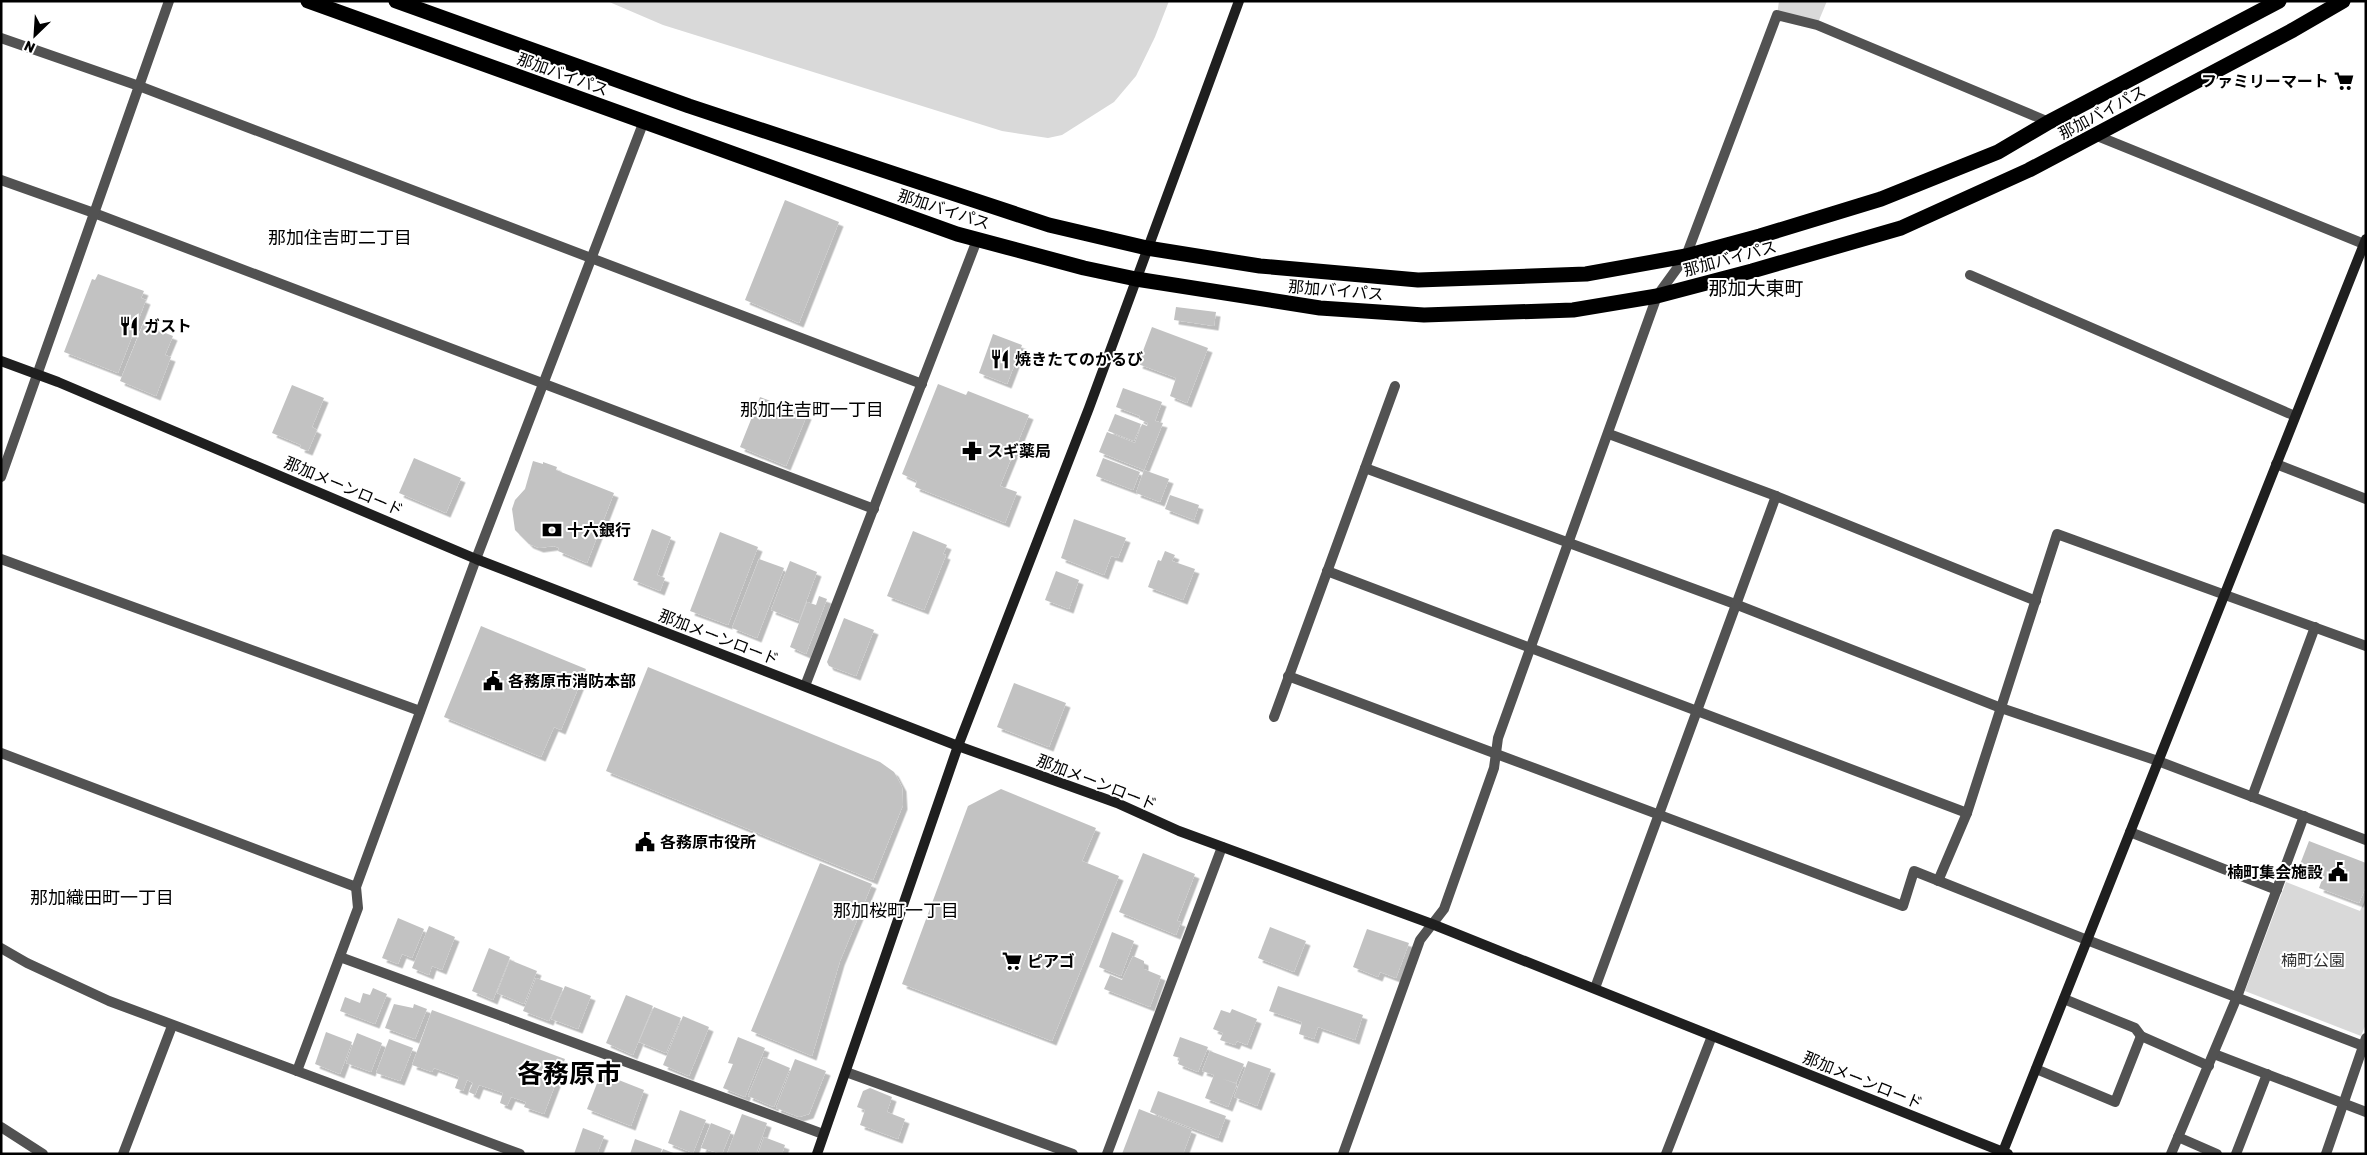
<svg xmlns="http://www.w3.org/2000/svg" width="2367" height="1155" font-family="Rubik,'Noto Sans JP',sans-serif">
  <defs>
    <filter id="shadow"><feDropShadow dx="4.5" dy="4.5" stdDeviation="0" flood-color="#0004"/></filter>
  </defs>
  <rect width="100%" height="100%" fill="#fff"/>
  <g fill="#d9d9d9">
    <path d="M607 1H1169L1155 37 1136 76 1114 102 1062 135 1048 138 1002 131 663 25Z"/>
    <path d="M1779 1H1827L1817 25 1777 15Z"/>
    <path d="M2286 882 2360 911 2366 898V1024L2361 1036 2245 991Z"/>
  </g>
  <g fill="#c2c2c2" filter="url(#shadow)">
    <path d="M785 200 839 222 799 323 745 300Z"/>
    <path d="M98 274 144 291 141 298 146 300 118 373 64 352 92 279 95 280Z"/>
    <path d="M1176 307 1216 312 1214 326 1174 320Z"/>
    <path d="M143 324 173 336 165 355 171 357 156 396 120 381Z"/>
    <path d="M1152 327 1208 348 1187 403 1170 396 1176 378 1138 364Z"/>
    <path d="M993 334 1022 345 1007 384 979 373Z"/>
    <path d="M938 384 966 395 968 391 1029 415 1000 486 1017 492 1005 523 915 487 917 481 902 474Z"/>
    <path d="M292 385 324 398 312 427 317 430 308 451 300 448 301 445 272 433Z"/>
    <path d="M1123 388 1162 402 1155 421 1163 423 1144 470 1099 452 1107 432 1135 443 1142 424 1147 426 1148 423 1139 419 1140 416 1116 407Z"/>
    <path d="M760 397 807 415 786 466 740 447Z"/>
    <path d="M1115 414 1141 424 1134 441 1108 431Z"/>
    <path d="M414 458 461 478 446 513 399 493Z"/>
    <path d="M1103 458 1140 472 1133 490 1096 476Z"/>
    <path d="M533 461 543 464V462L557 467 556 470 614 493 587 563 558 551 559 548 554 546 539 548 529 544 515 530 512 509 515 500 525 489Z"/>
    <path d="M1144 470 1169 479 1160 502 1136 493Z"/>
    <path d="M1170 495 1199 505 1194 520 1165 509Z"/>
    <path d="M1074 519 1126 538 1118 558 1111 556 1104 575 1061 558Z"/>
    <path d="M652 529 671 537 657 575 665 578 660 591 633 580Z"/>
    <path d="M913 531 947 545 943 554 946 555 924 610 887 596Z"/>
    <path d="M720 532 758 547 728 625 690 611Z"/>
    <path d="M1165 551 1175 555 1172 561 1195 569 1183 600 1148 587 1158 560 1161 561Z"/>
    <path d="M759 559 784 568 757 638 732 628Z"/>
    <path d="M790 561 817 572 799 621 771 610Z"/>
    <path d="M1056 571 1079 580 1069 609 1045 600Z"/>
    <path d="M819 596 827 599 806 654 790 647 807 602 816 605Z"/>
    <path d="M844 618 874 630 856 676 829 666 827 662Z"/>
    <path d="M481 626 586 669 561 730 554 727 541 757 444 717Z"/>
    <path d="M648 667 880 762 894 772 902 787 903 805 873 880 606 771Z"/>
    <path d="M1014 683 1066 703 1049 747 997 727Z"/>
    <path d="M1001 789 1096 828 1082 861 1119 876 1052 1041 902 984 968 806Z"/>
    <path d="M2309 841 2366 863V886L2359 903 2319 888 2323 877 2299 867Z"/>
    <path d="M1143 853 1195 874 1177 921 1181 922 1176 935 1119 912Z"/>
    <path d="M820 863 872 884 840 961 812 1056 751 1031Z"/>
    <path d="M398 918 424 929 412 958 402 954 398 964 382 958Z"/>
    <path d="M429 926 455 937 442 970 432 966 429 975 412 968Z"/>
    <path d="M1270 927 1306 941 1294 972 1258 958Z"/>
    <path d="M1367 929 1409 943 1396 978 1380 972 1378 977 1353 967Z"/>
    <path d="M1112 932 1134 941 1121 976 1099 967Z"/>
    <path d="M489 948 510 957 493 1000 472 991Z"/>
    <path d="M1133 956 1144 961V969L1161 976 1150 1007 1104 989 1110 975 1122 980Z"/>
    <path d="M510 960 537 971 524 1004 497 993Z"/>
    <path d="M536 978 563 988 549 1021 523 1011Z"/>
    <path d="M565 986 591 996 578 1029 551 1019Z"/>
    <path d="M1278 986 1363 1015 1355 1040 1318 1027 1314 1039 1299 1034 1302 1022 1269 1011Z"/>
    <path d="M373 988 387 994 375 1024 340 1011 345 997 360 1003 363 993 370 995Z"/>
    <path d="M626 995 653 1006 633 1055 606 1043Z"/>
    <path d="M394 1004 413 1008 414 1004 427 1009 415 1039 385 1028Z"/>
    <path d="M654 1007 681 1018 666 1053 639 1042Z"/>
    <path d="M1232 1009 1257 1019 1247 1045 1237 1041 1235 1045 1220 1040 1223 1033 1213 1029 1221 1010 1230 1013Z"/>
    <path d="M432 1010 565 1059 544 1114 524 1107 526 1102 511 1097 507 1106 500 1103 503 1093 479 1085 475 1095 469 1092 473 1083 467 1080 463 1091 455 1088 459 1077 434 1068 432 1072 412 1065Z"/>
    <path d="M683 1016 709 1027 689 1076 663 1065Z"/>
    <path d="M326 1032 352 1042 340 1074 315 1064Z"/>
    <path d="M357 1033 382 1043 371 1072 346 1063Z"/>
    <path d="M738 1037 765 1048 745 1097 723 1088 733 1064 728 1063Z"/>
    <path d="M1180 1037 1208 1047 1198 1072 1178 1064 1180 1058 1173 1056Z"/>
    <path d="M389 1039 413 1048 400 1081 376 1073Z"/>
    <path d="M1210 1051 1244 1064 1236 1083 1223 1079 1237 1084 1228 1107 1205 1098 1214 1075 1202 1071Z"/>
    <path d="M764 1057 790 1068 774 1107 748 1096Z"/>
    <path d="M795 1059 826 1071 809 1114 799 1117 776 1108Z"/>
    <path d="M1248 1061 1271 1069 1257 1106 1234 1097Z"/>
    <path d="M601 1073 644 1090 631 1126 587 1109Z"/>
    <path d="M870 1088 892 1097 887 1112 905 1119 898 1139 860 1125 865 1110 857 1107 863 1091Z"/>
    <path d="M1158 1091 1226 1116 1218 1138 1150 1112Z"/>
    <path d="M1139 1109 1192 1130 1183 1154H1122Z"/>
    <path d="M680 1110 706 1120 693 1153 668 1143Z"/>
    <path d="M742 1114 767 1123 756 1154H727Z"/>
    <path d="M711 1123 731 1131 722 1154 701 1148Z"/>
    <path d="M583 1128 604 1136 597 1154H574Z"/>
    <path d="M764 1137 785 1145 782 1154H758Z"/>
    <path d="M635 1139 662 1149 660 1154H630Z"/>
    <path d="M663 1149 676 1154H661Z"/>
  </g>
  <g fill="none" stroke-linecap="round" stroke-linejoin="round">
    <g stroke="#525252" stroke-width="10">
      <path d="M1 38 139 86 922 384"/>
      <path d="M2095 135 2364 244"/>
      <path d="M1 180 94 213 874 509"/>
      <path d="M1970 275 2295 416"/>
      <path d="M1609 434 1776 496 2036 601"/>
      <path d="M2276 464 2366 499"/>
      <path d="M1365 468 1735 604 2001 708 2158 761 2366 840"/>
      <path d="M1 477 169 1"/>
      <path d="M1 559 420 711"/>
      <path d="M1327 571 1967 813"/>
      <path d="M1288 676 1903 906 1914 871 2087 940 2366 1047"/>
      <path d="M805 686 977 240"/>
      <path d="M1274 717 1395 386"/>
      <path d="M1 753 356 887"/>
      <path d="M2252 797 2315 627"/>
      <path d="M2130 832 2277 890"/>
      <path d="M1938 881 1967 813 2057 534 2366 646"/>
      <path d="M1 948 27 963 109 1001 520 1154"/>
      <path d="M340 957 823 1134"/>
      <path d="M1595 988 1776 496"/>
      <path d="M2064 999 2135 1028 2141 1036 2209 1066"/>
      <path d="M2214 1054 2366 1112"/>
      <path d="M2036 1069 2115 1102 2141 1036"/>
      <path d="M297 1071 358 908 356 887 476 559 644 121"/>
      <path d="M846 1072 1073 1154"/>
      <path d="M1 1127 43 1154"/>
      <path d="M2178 1137 2217 1154"/>
      <path d="M123 1154 172 1026"/>
      <path d="M1107 1154 1222 847"/>
      <path d="M1343 1154 1420 940 1444 909 1494 768 1498 738 1657 296 1686 256 1777 15 1817 25 2049 122"/>
      <path d="M1666 1154 1712 1036"/>
      <path d="M2171 1154 2237 997 2304 816"/>
      <path d="M2236 1154 2267 1074"/>
      <path d="M2326 1154 2366 1038"/>
    </g>
    <g stroke="#1f1f1f" stroke-width="10">
      <path d="M1 361 58 382 476 559 958 746 1117 803 1179 831 1432 924 2008 1154"/>
      <path d="M817 1154 958 746 1089 408 1239 1"/>
      <path d="M2002 1154 2366 239"/>
    </g>
    <g stroke="#000" stroke-width="15">
      <path d="M308 1 957 234 1084 268 1136 279 1320 308 1424 315 1573 310 1657 296 1752 271 1901 228 2029 170 2293 30 2343 1"/>
      <path d="M396 1 689 106 1049 225 1147 248 1260 266 1418 280 1586 274 1686 256 1760 236 1881 199 1998 152 2049 122 2279 1"/>
    </g>
  </g>
  <defs>
    <symbol id="supermarket-bare" viewBox="-9 -9 18 18"><path d="M-6-5.5h2.5l.6 2H6L4.5 2H-2.5L-4.4-4H-6ZM-1.5 3.2a1.3 1.3 0 1 0 .1 0ZM3 3.2a1.3 1.3 0 1 0 .1 0Z" fill="#000" stroke="#fff" stroke-width="2.5" paint-order="stroke"/></symbol>
    <symbol id="restaurant-bare" viewBox="-9 -9 18 18"><path d="M-5-6h1v4h1v-4h1v4h1v-4h1v5L-1.5 .5V6h-2V.5L-5-1ZM5-6V6H3V1.5H1.5Q1.5-4 5-6Z" fill="#000" stroke="#fff" stroke-width="2.5" paint-order="stroke"/></symbol>
    <symbol id="pharmacy-bare" viewBox="-9 -9 18 18"><path d="M-2-6h4v4h4v4h-4v4h-4v-4h-4v-4h4Z" fill="#000" stroke="#fff" stroke-width="2.5" paint-order="stroke"/></symbol>
    <symbol id="bank-bare" viewBox="-9 -9 18 18"><path d="M-6-4H6V4H-6ZM0-2.3a2.3 2.3 0 1 0 0 4.6a2.3 2.3 0 1 0 0-4.6Z" fill="#000" stroke="#fff" stroke-width="2.5" paint-order="stroke"/></symbol>
    <symbol id="civic-bare" viewBox="-9 -9 18 18"><path d="M-.6-6.5H3V-4.5H.6V-3L4-1V1h2V6H-6V1h2V-1L-.6-3ZM-1.2 2.5V6h2.4V2.5Z" fill="#000" stroke="#fff" stroke-width="2.5" paint-order="stroke"/></symbol>
  </defs>
  <g fill-rule="evenodd">
    <use href="#supermarket-bare" x="2330" y="67" width="28" height="28"/>
    <use href="#restaurant-bare" x="115" y="312" width="28" height="28"/>
    <use href="#restaurant-bare" x="986" y="345" width="28" height="28"/>
    <use href="#pharmacy-bare" x="958" y="437" width="28" height="28"/>
    <use href="#bank-bare" x="538" y="516" width="28" height="28"/>
    <use href="#civic-bare" x="479" y="667" width="28" height="28"/>
    <use href="#civic-bare" x="631" y="828" width="28" height="28"/>
    <use href="#civic-bare" x="2324" y="858" width="28" height="28"/>
    <use href="#supermarket-bare" x="998" y="947" width="28" height="28"/>
  </g>
  <g text-anchor="middle" stroke-width="4" stroke-linejoin="round" paint-order="stroke">
    <g font-size="16" fill="#000" stroke="#fff">
      <text transform="translate(563 74) rotate(20)" y="6">那加バイパス</text>
      <text transform="translate(2102 112) rotate(-28)" y="6">那加バイパス</text>
      <text transform="translate(944 209) rotate(18)" y="6">那加バイパス</text>
      <text transform="translate(1730 258) rotate(-15)" y="6">那加バイパス</text>
      <text transform="translate(1336 290) rotate(5)" y="6">那加バイパス</text>
      <text transform="translate(344 486) rotate(23)" y="6">那加メーンロード</text>
      <text transform="translate(719 637) rotate(21)" y="6">那加メーンロード</text>
      <text transform="translate(1097 782) rotate(21)" y="6">那加メーンロード</text>
      <text transform="translate(1863 1080) rotate(22)" y="6">那加メーンロード</text>
    </g>
    <g font-size="16" font-weight="bold" fill="#000" stroke="#fff" text-anchor="start">
      <text x="2329" y="87" text-anchor="end">ファミリーマート</text>
      <text x="144" y="332">ガスト</text>
      <text x="1015" y="365">焼きたてのかるび</text>
      <text x="987" y="457">スギ薬局</text>
      <text x="567" y="536">十六銀行</text>
      <text x="508" y="687">各務原市消防本部</text>
      <text x="660" y="848">各務原市役所</text>
      <text x="2323" y="878" text-anchor="end">楠町集会施設</text>
      <text x="1027" y="967">ピアゴ</text>
    </g>
    <g font-size="16" fill="#303030" stroke="#fff">
      <text x="2313" y="966">楠町公園</text>
    </g>
    <g font-size="18" fill="#000" stroke="#fff">
      <text x="340" y="244">那加住吉町二丁目</text>
      <text x="812" y="416">那加住吉町一丁目</text>
      <text x="102" y="904">那加織田町一丁目</text>
      <text x="896" y="917">那加桜町一丁目</text>
    </g>
    <g font-size="19" fill="#000" stroke="#fff">
      <text x="1756" y="295">那加大東町</text>
    </g>
    <g font-size="26" font-weight="bold" fill="#000" stroke="#fff">
      <text x="569" y="1083">各務原市</text>
    </g>
  </g>
  <rect width="2367" height="1155" fill="none" stroke="#000000" stroke-width="5"/>
  <g transform="translate(35 35) rotate(205)" stroke="#ffffff" stroke-width="4" paint-order="stroke">
  <path d="M0-4L9 19L0 12L-9 19Z" fill="#000000"/>
  <text y="-8" font-size="14" font-weight="bold" text-anchor="middle" fill="#000000">N</text>
  </g>
</svg>
